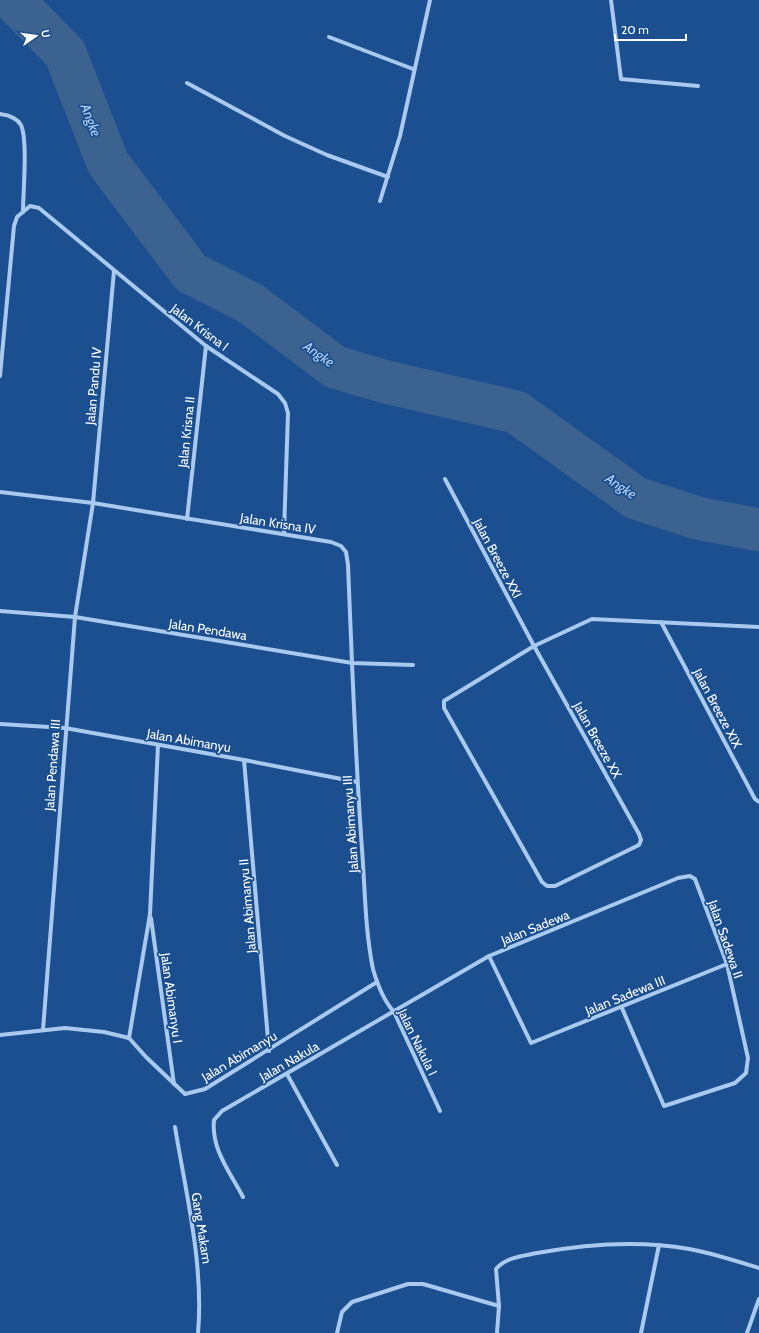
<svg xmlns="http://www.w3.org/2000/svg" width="759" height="1333" font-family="Cabin,sans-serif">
  <rect width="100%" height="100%" fill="#1b4f8f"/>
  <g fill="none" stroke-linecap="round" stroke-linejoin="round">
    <path stroke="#3c6290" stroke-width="43" d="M13 0 65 53 108 163 191 273 250 303 335 367 386 382 516 412 636 498 697 518 759 530"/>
    <g stroke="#a9c9ee" stroke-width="4">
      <path d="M611 0 621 79 698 86"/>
      <path d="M329 37 413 69"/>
      <path d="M187 83 285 136 327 155 388 177"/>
      <path d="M0 114C8 115 17 118 21 125 28 140 23 193 23 212"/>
      <path d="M380 201 400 136 430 0"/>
      <path d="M0 376 14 226 17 217 30 206 39 208 206 346 278 394 285 403 288 413 284 533"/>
      <path d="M445 479 534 646 639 834 641 840 639 845 555 886H547L542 882 444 708V701L534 646 592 619 759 627"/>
      <path d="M0 492 93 503 331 542 341 546 346 552 348 565C352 660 355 754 362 849 365 888 365 930 373 969 377 983 384 1001 394 1012L440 1111"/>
      <path d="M187 519 206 346"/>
      <path d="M0 611 75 617 352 663 413 665"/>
      <path d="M661 622 755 799 759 802"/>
      <path d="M0 724 65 728 244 760 357 782"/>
      <path d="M244 760 269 1051"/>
      <path d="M151 918 174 1084"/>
      <path d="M489 956 531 1043 727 964"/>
      <path d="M43 1030 75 617 93 503 114 271"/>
      <path d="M0 1035 65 1028 104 1032 129 1038 146 1057 185 1094 205 1089 377 982"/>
      <path d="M129 1038 150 914 158 745"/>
      <path d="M287 1074 337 1165"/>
      <path d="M175 1127C186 1194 204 1265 198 1333"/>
      <path d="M243 1197C230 1172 211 1149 214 1120L222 1111 489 956 678 878 690 876 695 879 727 964 748 1058 746 1073 735 1083 664 1106 622 1008"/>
      <path d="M337 1333 342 1312 352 1302 408 1284H423L499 1306"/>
      <path d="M497 1333 499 1306 496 1269C506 1257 523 1256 537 1253 586 1244 639 1240 689 1249 712 1253 736 1261 759 1268"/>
      <path d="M641 1333 659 1245"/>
      <path d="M747 1333 759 1299"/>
    </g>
  </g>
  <g text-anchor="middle" stroke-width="3.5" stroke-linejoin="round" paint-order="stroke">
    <g font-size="13" fill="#fff" stroke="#1b4f8f">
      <text transform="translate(200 327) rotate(37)" y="5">Jalan Krisna I</text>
      <text transform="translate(93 386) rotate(-85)" y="5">Jalan Pandu IV</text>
      <text transform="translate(186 432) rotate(-84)" y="5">Jalan Krisna II</text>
      <text transform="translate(278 523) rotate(9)" y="5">Jalan Krisna IV</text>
      <text transform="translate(498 558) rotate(62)" y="5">Jalan Breeze XXI</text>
      <text transform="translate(208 629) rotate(9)" y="5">Jalan Pendawa</text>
      <text transform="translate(718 708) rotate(62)" y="5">Jalan Breeze XIX</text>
      <text transform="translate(189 740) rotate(10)" y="5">Jalan Abimanyu</text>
      <text transform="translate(598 740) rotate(61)" y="5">Jalan Breeze XX</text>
      <text transform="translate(52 765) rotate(-86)" y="5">Jalan Pendawa III</text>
      <text transform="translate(350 824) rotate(-94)" y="5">Jalan Abimanyu III</text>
      <text transform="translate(247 906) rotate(-95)" y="5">Jalan Abimanyu II</text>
      <text transform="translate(535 927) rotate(-22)" y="5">Jalan Sadewa</text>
      <text transform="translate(726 939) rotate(71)" y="5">Jalan Sadewa II</text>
      <text transform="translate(625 995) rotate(-22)" y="5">Jalan Sadewa III</text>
      <text transform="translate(172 998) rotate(82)" y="5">Jalan Abimanyu I</text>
      <text transform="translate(418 1042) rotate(64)" y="5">Jalan Nakula I</text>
      <text transform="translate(239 1056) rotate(-31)" y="5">Jalan Abimanyu</text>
      <text transform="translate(289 1061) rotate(-30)" y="5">Jalan Nakula</text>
      <text transform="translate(202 1228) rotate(81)" y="5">Gang Makam</text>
    </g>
    <g font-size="14" font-style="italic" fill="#b5d3f5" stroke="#1b4f8f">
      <text transform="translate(91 120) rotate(69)" y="5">Angke</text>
      <text transform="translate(319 354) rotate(35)" y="5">Angke</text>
      <text transform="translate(621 486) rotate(34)" y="5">Angke</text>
    </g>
  </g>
  <g transform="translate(36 36) rotate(77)" stroke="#1b4f8f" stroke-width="3" paint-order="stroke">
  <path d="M0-3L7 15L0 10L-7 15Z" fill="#ffffff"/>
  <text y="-6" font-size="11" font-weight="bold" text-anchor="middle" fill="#ffffff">U</text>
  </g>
  <path d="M615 34v6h71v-6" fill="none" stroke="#ffffff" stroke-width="2"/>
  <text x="621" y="34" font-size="12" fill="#ffffff" stroke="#1b4f8f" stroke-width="3" paint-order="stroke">20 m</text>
</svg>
